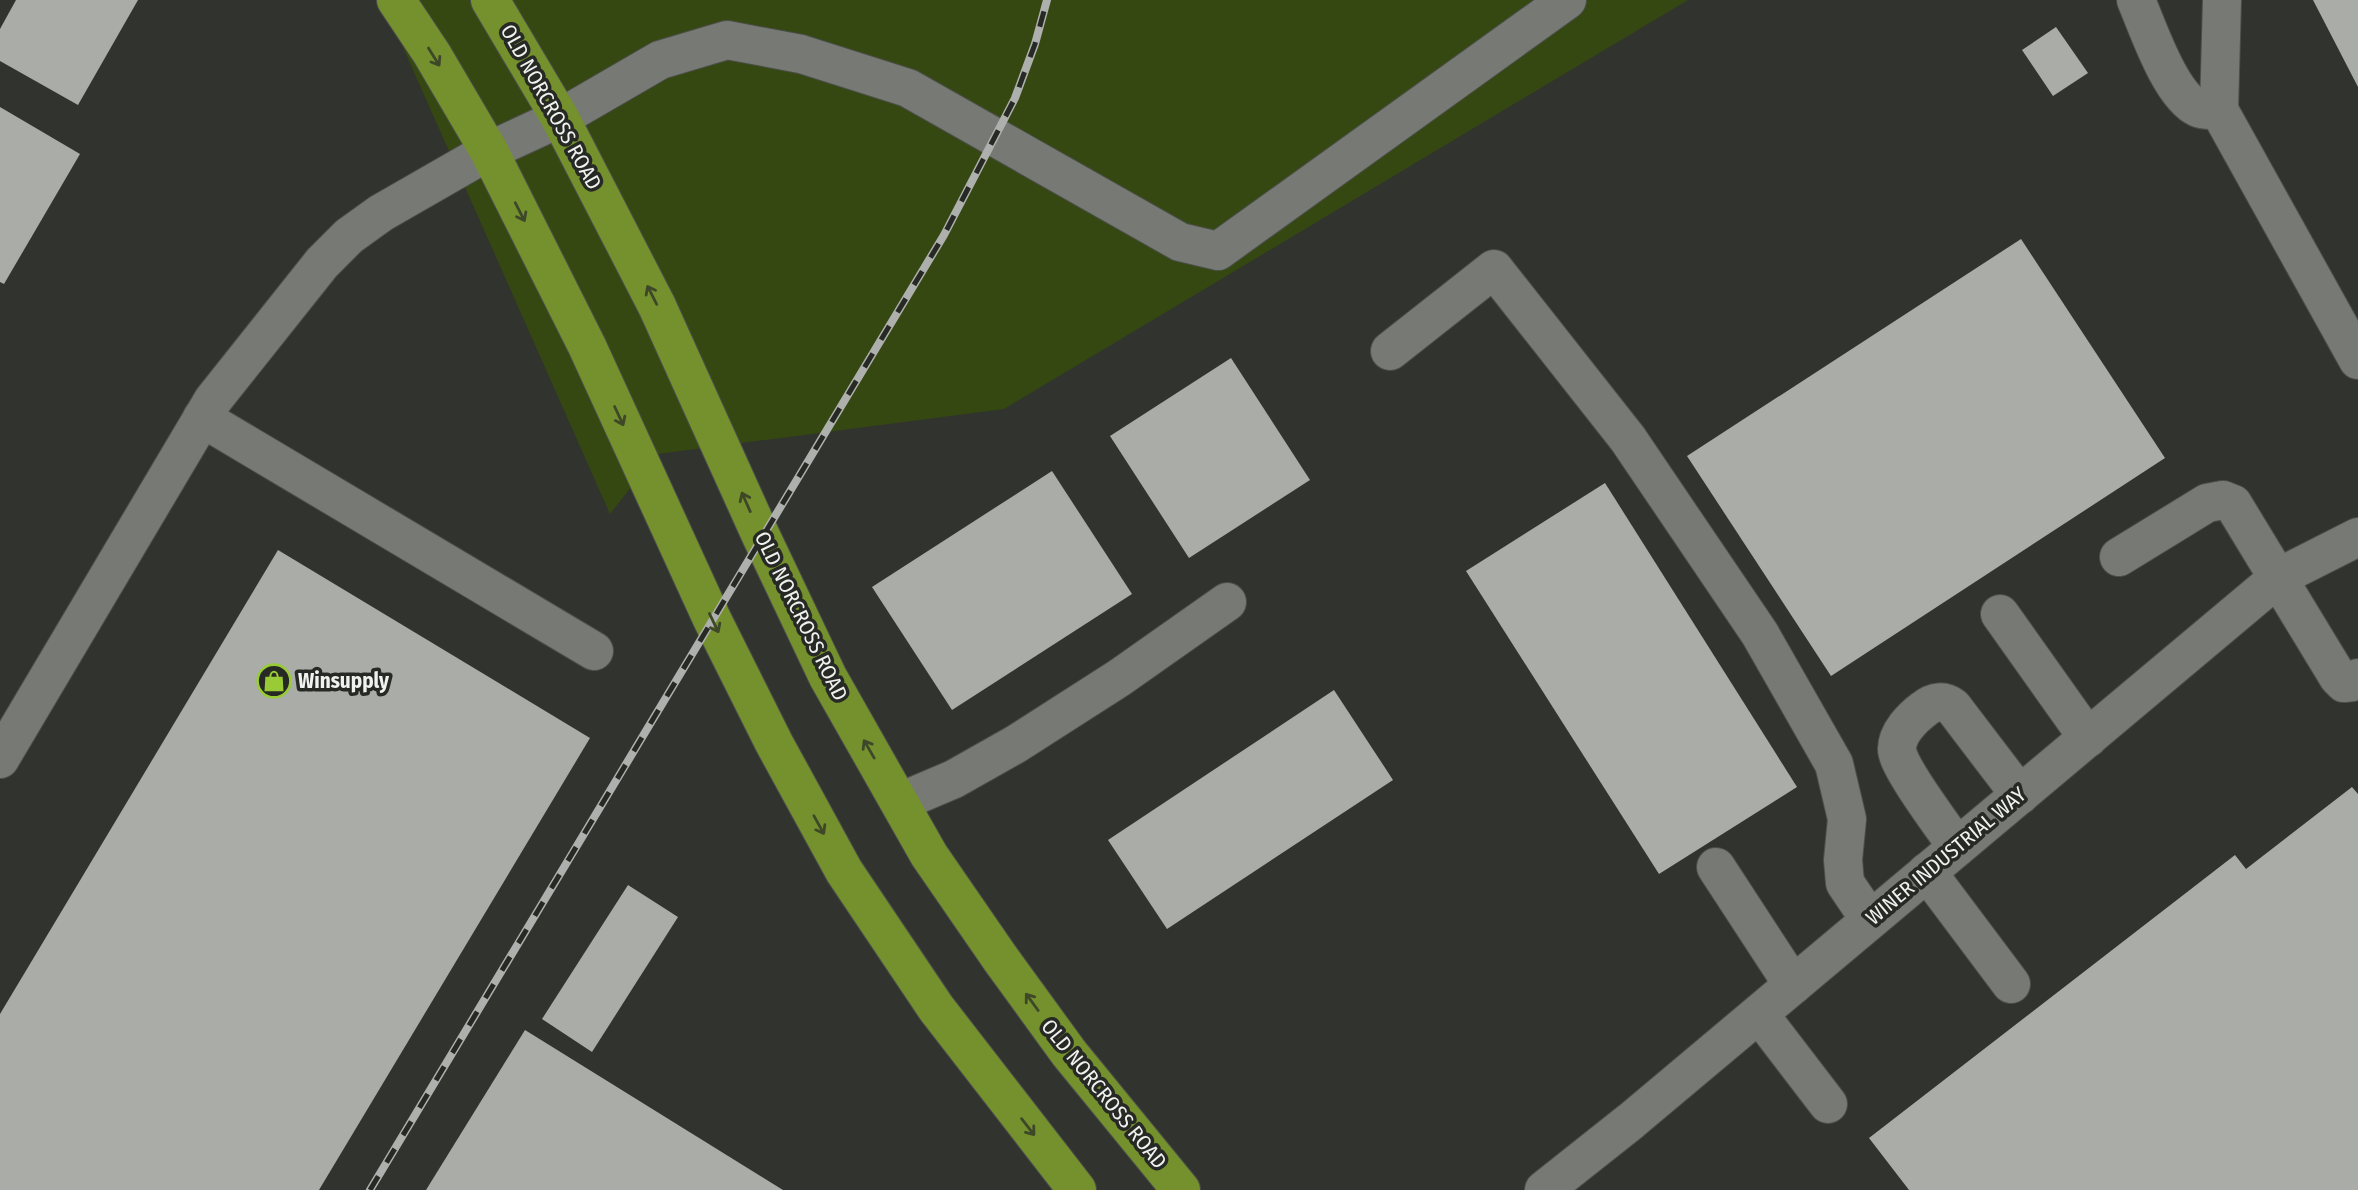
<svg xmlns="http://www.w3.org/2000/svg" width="2358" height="1190" font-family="'Fira Sans Condensed',sans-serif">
  <rect width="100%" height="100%" fill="#31332e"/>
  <path fill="#354812" d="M382 0H1688L1004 409 657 454 610 514Z"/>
  <g fill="#aaada7">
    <path d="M16 0H138L78 105 0 61V29Z"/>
    <path d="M2313 0H2358V87Z"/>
    <path d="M2056 27 2088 73 2053 96 2022 50Z"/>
    <path d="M0 107 80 154 4 284 0 282Z"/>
    <path d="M2021 239 2165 458 1831 676 1687 456Z"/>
    <path d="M1231 358 1310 480 1189 558 1110 436Z"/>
    <path d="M1052 471 1132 594 952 710 872 587Z"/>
    <path d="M1605 483 1797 787 1659 874 1466 571Z"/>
    <path d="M278 550 590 738 319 1190H0V1014Z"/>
    <path d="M1334 690 1393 780 1167 929 1108 840Z"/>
    <path d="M2352 787 2358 794V1190H1909L1869 1138 2235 855 2246 869Z"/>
    <path d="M628 885 678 917 592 1052 542 1019Z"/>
    <path d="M525 1030 783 1190H426Z"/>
  </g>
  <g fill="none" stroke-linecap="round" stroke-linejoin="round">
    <defs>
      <g id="minor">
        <path d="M2136 0C2148 28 2170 95 2198 108 2204 111 2212 110 2219 110"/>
        <path d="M2222 0 2219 110 2358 360"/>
        <path d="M1390 351 1494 269 1628 439 1760 634 1834 764 1847 819 1843 860 1845 883 1870 920"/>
        <path d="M202 418 594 651"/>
        <path d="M2119 557 2207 503 2223 500 2233 504 2338 677 2344 683 2353 682 2358 678"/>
        <path d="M2000 614 2088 738"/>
        <path d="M0 759 213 400 322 263 349 236 381 213 489 151 560 118 660 60 727 40 801 54 908 88 1180 242 1218 251 1567 0"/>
        <path d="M900 802 954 779 1016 744 1119 678 1227 602"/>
        <path d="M1957 847C1946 830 1896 765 1897 749 1897 733 1912 718 1924 709 1934 701 1944 700 1953 707L2020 795"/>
        <path d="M1716 867 1793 985"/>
        <path d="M1927 872 2011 984"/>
        <path d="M1759 1014 1828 1104"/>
        <path d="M1544 1190 1631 1121 2279 577 2358 537"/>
      </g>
      <g id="major">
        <path d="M396 0 432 54 489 151 587 346 712 619 774 743 844 871 936 1008 1077 1190"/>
        <path d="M490 0 560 118 657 306 761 536 828 677 929 855 1000 958 1069 1053 1181 1190"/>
      </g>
    </defs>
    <use href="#minor" stroke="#4d4f4b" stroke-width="40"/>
    <use href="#major" stroke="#4d4f4b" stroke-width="40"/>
    <use href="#minor" stroke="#777a74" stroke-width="38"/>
    <use href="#major" stroke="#75912e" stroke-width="38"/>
    <defs>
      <path id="rail" d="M370 1190 944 235 1015 98 1035 44 1047 0"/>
    </defs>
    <use href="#rail" stroke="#aeb0ad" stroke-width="8"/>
    <use href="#rail" stroke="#272925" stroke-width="5" stroke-dasharray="16" stroke-linecap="butt"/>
  </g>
  <defs><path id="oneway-shaft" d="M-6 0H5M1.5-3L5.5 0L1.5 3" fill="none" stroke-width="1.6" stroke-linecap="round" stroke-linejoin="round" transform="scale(1.75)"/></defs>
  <g stroke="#3e4828">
    <use href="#oneway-shaft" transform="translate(434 57) rotate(58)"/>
    <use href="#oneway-shaft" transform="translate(520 212) rotate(63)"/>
    <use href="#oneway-shaft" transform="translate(652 295) rotate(-117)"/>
    <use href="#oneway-shaft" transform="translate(619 416) rotate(65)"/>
    <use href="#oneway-shaft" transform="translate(746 502) rotate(-114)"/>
    <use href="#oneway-shaft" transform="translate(714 623) rotate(64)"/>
    <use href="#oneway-shaft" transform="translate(869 749) rotate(-120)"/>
    <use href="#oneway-shaft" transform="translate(819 825) rotate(61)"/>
    <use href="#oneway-shaft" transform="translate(1032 1002) rotate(-126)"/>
    <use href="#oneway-shaft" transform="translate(1028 1127) rotate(52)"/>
  </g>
  <defs>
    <symbol id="shop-ring" viewBox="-11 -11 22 22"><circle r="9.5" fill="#272925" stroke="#98cb36" stroke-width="1.5"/><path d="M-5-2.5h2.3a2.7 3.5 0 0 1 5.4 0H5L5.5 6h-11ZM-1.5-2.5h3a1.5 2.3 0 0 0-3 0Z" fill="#98cb36"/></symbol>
  </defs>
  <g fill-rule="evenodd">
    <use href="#shop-ring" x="255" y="662" width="38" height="38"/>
  </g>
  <g text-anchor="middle" stroke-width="7" stroke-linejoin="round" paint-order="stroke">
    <g font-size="21" fill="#f0f2ef" stroke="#272925">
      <text transform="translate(551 107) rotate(61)" y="7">OLD NORCROSS ROAD</text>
      <text transform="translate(801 616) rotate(64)" y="7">OLD NORCROSS ROAD</text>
      <text transform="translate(1946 856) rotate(-40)" y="7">WINER INDUSTRIAL WAY</text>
      <text transform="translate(1104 1094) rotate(51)" y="7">OLD NORCROSS ROAD</text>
    </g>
    <g font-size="21" font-weight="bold" fill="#f0f2ef" stroke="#272925" text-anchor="start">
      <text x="298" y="688">Winsupply</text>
    </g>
  </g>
</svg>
